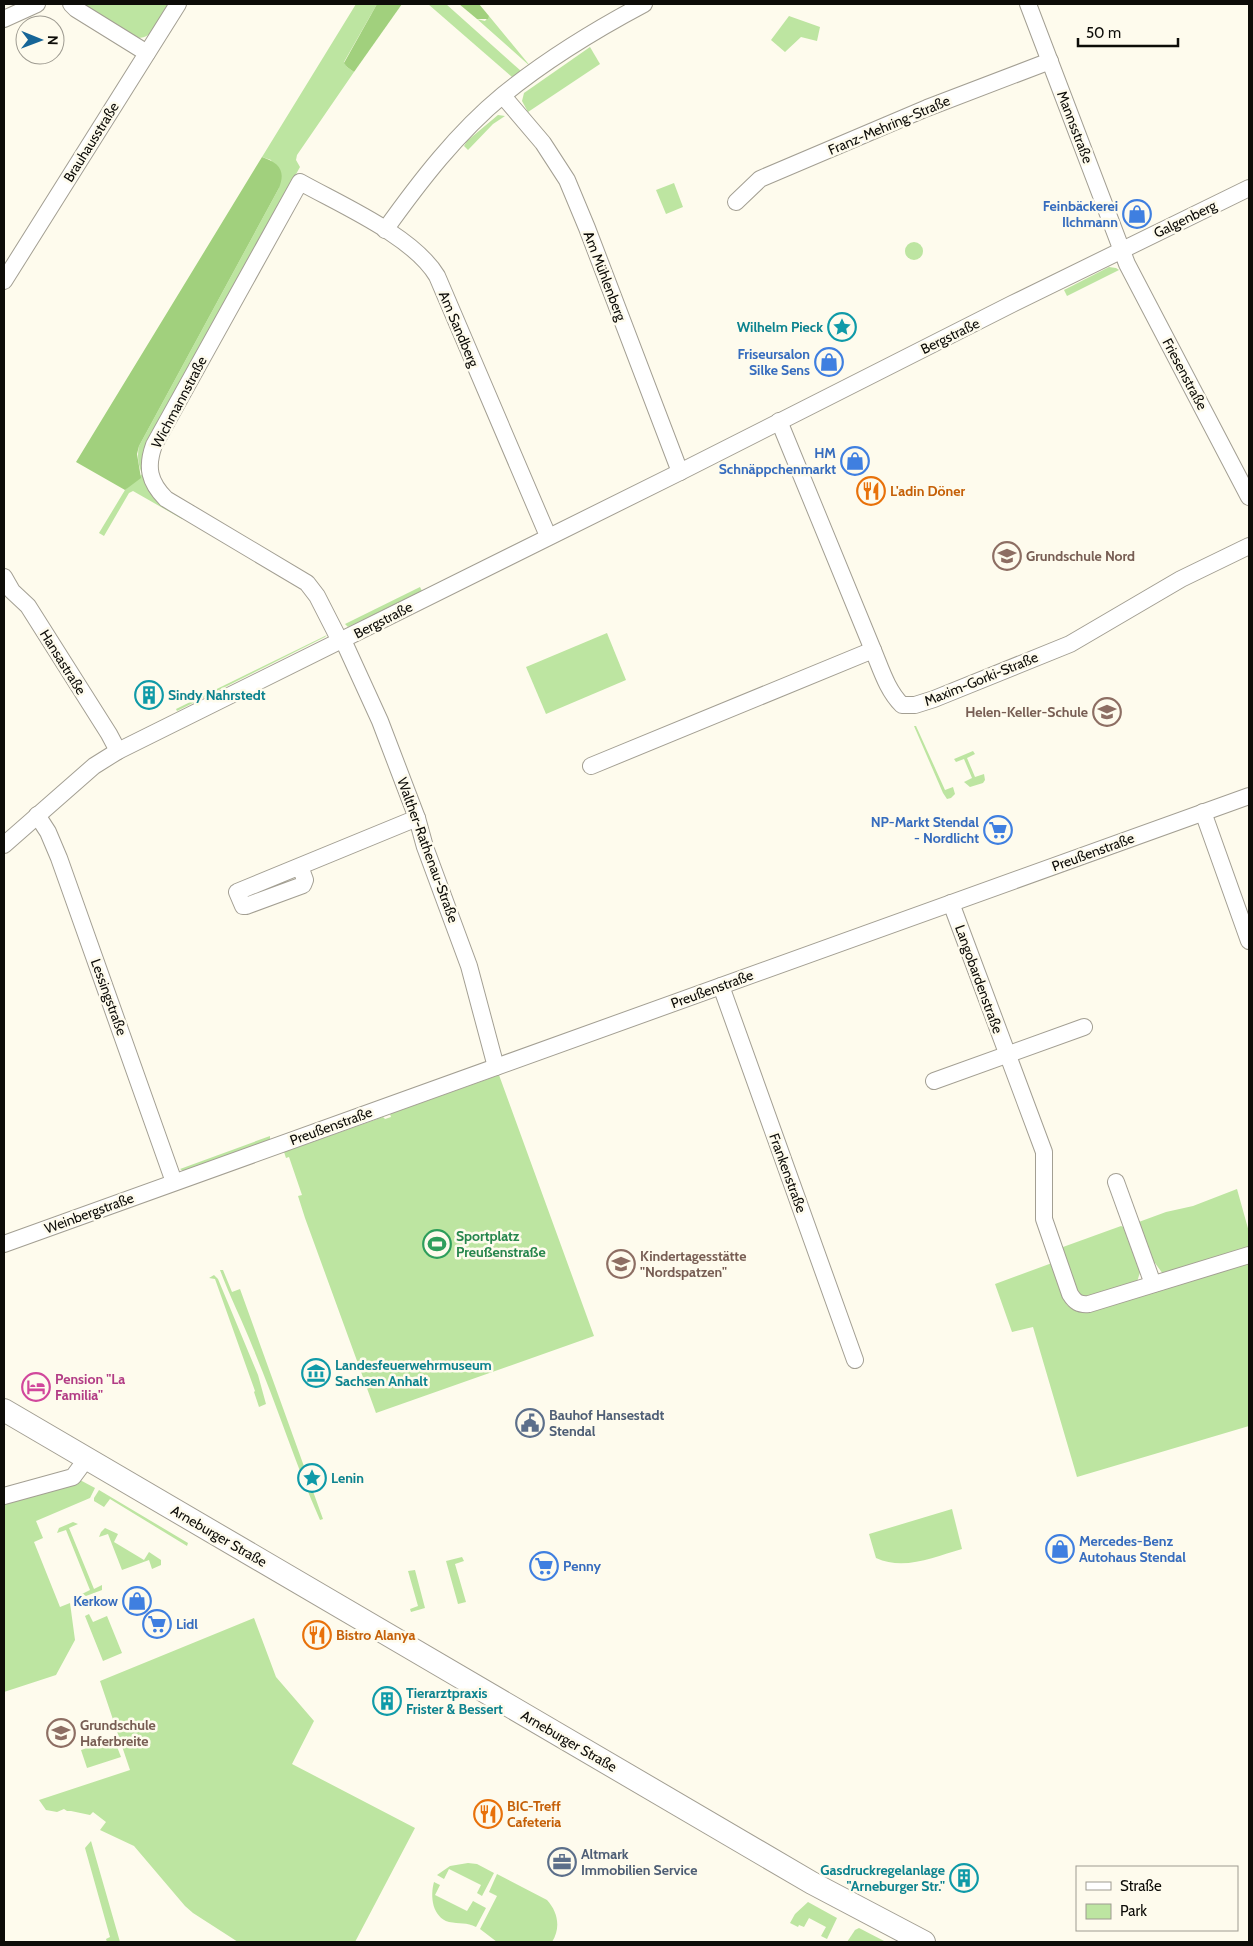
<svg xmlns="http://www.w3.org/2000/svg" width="1253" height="1946" font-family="Cabin,sans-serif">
  <rect width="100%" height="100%" fill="#fefbed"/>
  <g fill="#bde5a1">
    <path d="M81 4H169C160 19 155 39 136 38Z"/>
    <path d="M356 4H377L344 62 347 67 354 72 297 155 296 160 300 167 150 435C129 481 150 489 183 517L182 519 133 491 129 493 104 536 99 533 125 490 142 474C138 464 137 456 139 446L279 188 271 160 262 157Z"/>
    <path d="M428 4H446L521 71 512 77Z"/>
    <path d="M489 16 531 67 477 19 485 21Z"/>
    <path d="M789 16 820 27 817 41 801 37 785 52 771 40Z"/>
    <path d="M590 47 600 64 528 112 522 101 524 93Z"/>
    <path d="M498 115 505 116 493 124 468 150 464 146 467 141Z"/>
    <path d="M674 183 683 207 666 214 656 190Z"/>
    <circle cx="914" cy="251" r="9"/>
    <path d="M1109 267 1116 268 1119 270 1067 296 1064 290Z"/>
    <path d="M420 587 422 591 348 627 345 624Z"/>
    <path d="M607 633 626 680 546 714 526 667Z"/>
    <path d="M327 635 325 637 177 711 176 709Z"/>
    <path d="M914 726H916L945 790 953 787 955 794 951 798 947 799 943 793Z"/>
    <path d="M973 751 975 754 967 758 975 777 984 774 985 780 983 783 970 787 964 782 972 778 964 759 956 762 954 759Z"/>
    <path d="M499 1075 594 1336 376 1413 305 1218 298 1196 302 1195 289 1157 286 1158 284 1152 383 1117 385 1119 391 1117 390 1114Z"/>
    <path d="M270 1136V1141L183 1171 180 1169Z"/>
    <path d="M1237 1189 1249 1232V1249L1163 1274 1155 1263 1151 1264 1136 1223 1166 1212 1193 1206Z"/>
    <path d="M1121 1226 1126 1228 1141 1269 1137 1282 1088 1297 1078 1295 1060 1251 1063 1247Z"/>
    <path d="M1249 1262V1426L1077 1477 1033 1327 1012 1332 995 1284 1052 1263 1067 1305 1075 1310 1084 1312Z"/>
    <path d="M220 1270H223L232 1292 240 1289 323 1519 320 1520C295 1463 277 1405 253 1348 243 1322 230 1297 220 1270Z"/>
    <path d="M214 1275 218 1279 258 1375 266 1404 259 1407 254 1392 255 1391 215 1279 209 1278Z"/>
    <path d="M80 1480 95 1488 90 1498 36 1521 43 1538 34 1542 60 1607 70 1603 75 1640 56 1675 4 1692V1505Z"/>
    <path d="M99 1490 188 1543 187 1546 110 1499 104 1507 94 1501V1498Z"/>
    <path d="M952 1509 962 1549C934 1557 904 1571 876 1558L869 1534Z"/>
    <path d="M73 1522 78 1524 69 1528 94 1589 102 1585V1590L86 1596 82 1594 90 1590 66 1530 57 1533 59 1528Z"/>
    <path d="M105 1528 118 1534 114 1542 144 1560 149 1552 161 1560V1565L152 1569 149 1560 122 1570 108 1534 99 1537 101 1532Z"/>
    <path d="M462 1557 464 1561 455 1564 466 1602 458 1604 446 1561Z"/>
    <path d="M415 1570 425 1608 411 1612 410 1609 418 1606 408 1571Z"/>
    <path d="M89 1614 93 1622 107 1616 122 1653 103 1661 85 1616Z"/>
    <path d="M254 1618 276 1677 314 1721 292 1764 415 1828 355 1942H238L193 1913 185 1906 134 1846 100 1830 106 1822 93 1812 90 1815 71 1811H67L64 1809 57 1812 46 1810 39 1800 130 1770 100 1681Z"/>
    <path d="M114 1739 121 1757 87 1768 81 1750Z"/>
    <path d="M91 1841 120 1942H107L106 1939 110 1937 85 1848Z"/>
    <path d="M468 1863 477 1864 494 1873 482 1896 477 1893 481 1885 449 1869 444 1879 437 1875 450 1866Z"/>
    <path d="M497 1874 547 1900C558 1912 561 1928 552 1942H497L480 1929 497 1896 489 1892Z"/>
    <path d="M434 1882 440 1885 435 1895 467 1911 473 1901 486 1908 476 1927C467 1922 459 1924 449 1922 432 1917 430 1896 434 1882Z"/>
    <path d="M808 1902 837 1918 827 1939 821 1936 826 1927 809 1918 804 1927 799 1925 798 1927 790 1923 795 1914Z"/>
    <path d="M859 1928 886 1942H847L855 1930Z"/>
  </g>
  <g fill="#a1d07d">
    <path d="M377 4H402L354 72 347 67 344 63Z"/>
    <path d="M459 4H479L489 16 488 19H477Z"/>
    <path d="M262 157C279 163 286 170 279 188L139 446 137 454 141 478 125 490 76 462Z"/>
  </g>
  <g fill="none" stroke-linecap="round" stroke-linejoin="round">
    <defs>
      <g id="street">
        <path d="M71 4 76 9 147 53"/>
        <path d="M1028 4 1127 264 1249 497"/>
        <path d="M4 19 37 4"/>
        <path d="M503 96 543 143 567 180 587 228 680 472"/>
        <path d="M736 202 760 179 927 108 1050 61"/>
        <path d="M385 230C420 181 457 133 503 95 546 60 595 30 644 4"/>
        <path d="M4 281 178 4"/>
        <path d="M779 421 873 650"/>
        <path d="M4 577 12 591 28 606 109 734 118 751"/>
        <path d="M343 640 380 721 417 818 425 847 469 966 496 1067"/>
        <path d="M340 641 317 596 307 583 166 499C149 482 146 467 154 445L300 182C341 205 413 236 437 276L548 536"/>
        <path d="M591 766 873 650C881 669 887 690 902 705H915L934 699 1070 644 1181 579 1249 546"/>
        <path d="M1203 812 1249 941"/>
        <path d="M37 815 48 832 59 858 174 1182"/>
        <path d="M4 845 94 766 118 751 680 472 1012 304 1249 188"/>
        <path d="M300 866 305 880 303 885 246 906H243L237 892 417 818"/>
        <path d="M951 903 1044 1152V1219L1070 1294C1075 1302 1079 1305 1089 1304L1249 1255"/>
        <path d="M721 986 855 1360"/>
        <path d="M934 1081 1084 1027"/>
        <path d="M1116 1182 1153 1284"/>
        <path d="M4 1244 1249 796"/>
        <path d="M4 1496 73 1477 87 1458"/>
      </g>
      <path id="secondary" d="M4 1410 812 1883 924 1942"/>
    </defs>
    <use href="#street" stroke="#a39f93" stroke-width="18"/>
    <use href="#secondary" stroke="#a39f93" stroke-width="24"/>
    <use href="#street" stroke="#fff" stroke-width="16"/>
    <use href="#secondary" stroke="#fff" stroke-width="22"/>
  </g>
  <defs>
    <symbol id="shop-ring" viewBox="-11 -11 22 22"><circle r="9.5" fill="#fefbed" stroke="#3f7fe0" stroke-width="1.5"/><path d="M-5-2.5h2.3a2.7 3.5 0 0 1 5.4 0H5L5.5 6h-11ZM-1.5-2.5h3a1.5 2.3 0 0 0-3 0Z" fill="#3f7fe0"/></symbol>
    <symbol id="sight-ring" viewBox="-11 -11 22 22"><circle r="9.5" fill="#fefbed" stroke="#0f9aa8" stroke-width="1.5"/><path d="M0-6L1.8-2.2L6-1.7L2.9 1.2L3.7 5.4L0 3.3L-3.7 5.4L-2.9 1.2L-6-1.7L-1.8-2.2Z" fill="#0f9aa8"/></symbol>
    <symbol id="restaurant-ring" viewBox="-11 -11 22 22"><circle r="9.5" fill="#fefbed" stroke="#e8710a" stroke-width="1.5"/><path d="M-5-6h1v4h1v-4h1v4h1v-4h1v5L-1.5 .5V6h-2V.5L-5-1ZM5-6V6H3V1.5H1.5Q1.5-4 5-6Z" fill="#e8710a"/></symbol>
    <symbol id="school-ring" viewBox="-11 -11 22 22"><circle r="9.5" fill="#fefbed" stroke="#8d6e63" stroke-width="1.5"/><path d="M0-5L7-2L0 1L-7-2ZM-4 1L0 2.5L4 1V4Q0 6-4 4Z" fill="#8d6e63"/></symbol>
    <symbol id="building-ring" viewBox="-11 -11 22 22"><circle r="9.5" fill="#fefbed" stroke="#0f9aa8" stroke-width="1.5"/><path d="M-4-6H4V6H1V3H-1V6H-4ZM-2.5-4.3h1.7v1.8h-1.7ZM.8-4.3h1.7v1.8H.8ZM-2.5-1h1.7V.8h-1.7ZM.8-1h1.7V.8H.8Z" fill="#0f9aa8"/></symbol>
    <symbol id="supermarket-ring" viewBox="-11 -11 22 22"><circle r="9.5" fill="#fefbed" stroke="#3f7fe0" stroke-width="1.5"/><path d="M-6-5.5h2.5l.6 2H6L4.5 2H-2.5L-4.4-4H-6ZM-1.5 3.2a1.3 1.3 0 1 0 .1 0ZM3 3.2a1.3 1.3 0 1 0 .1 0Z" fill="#3f7fe0"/></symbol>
    <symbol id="stadium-ring" viewBox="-11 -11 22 22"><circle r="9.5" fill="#fefbed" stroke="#2e9e5b" stroke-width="1.5"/><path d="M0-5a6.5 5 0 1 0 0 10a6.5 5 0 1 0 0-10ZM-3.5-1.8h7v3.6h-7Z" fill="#2e9e5b"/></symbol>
    <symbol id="museum-ring" viewBox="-11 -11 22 22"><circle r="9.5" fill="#fefbed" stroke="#0f9aa8" stroke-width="1.5"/><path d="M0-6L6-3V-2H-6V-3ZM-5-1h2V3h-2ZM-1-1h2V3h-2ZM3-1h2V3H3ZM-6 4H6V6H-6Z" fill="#0f9aa8"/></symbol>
    <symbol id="hotel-ring" viewBox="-11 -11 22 22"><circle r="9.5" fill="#fefbed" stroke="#d1479c" stroke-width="1.5"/><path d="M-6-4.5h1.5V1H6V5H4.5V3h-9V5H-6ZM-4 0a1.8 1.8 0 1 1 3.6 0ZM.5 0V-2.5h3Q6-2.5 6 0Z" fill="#d1479c"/></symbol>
    <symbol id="civic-ring" viewBox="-11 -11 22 22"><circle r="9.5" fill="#fefbed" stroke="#5c6f8a" stroke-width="1.5"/><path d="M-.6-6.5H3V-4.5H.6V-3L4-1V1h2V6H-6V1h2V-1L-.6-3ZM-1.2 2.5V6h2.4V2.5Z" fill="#5c6f8a"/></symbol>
    <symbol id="office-ring" viewBox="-11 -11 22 22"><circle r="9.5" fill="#fefbed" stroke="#5c6f8a" stroke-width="1.5"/><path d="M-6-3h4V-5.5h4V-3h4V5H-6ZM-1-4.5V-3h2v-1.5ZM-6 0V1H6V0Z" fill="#5c6f8a"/></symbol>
  </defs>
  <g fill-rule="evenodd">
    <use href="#shop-ring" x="1121" y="198" width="32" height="32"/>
    <use href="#sight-ring" x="826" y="311" width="32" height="32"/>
    <use href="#shop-ring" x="813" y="346" width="32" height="32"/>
    <use href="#shop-ring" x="839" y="445" width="32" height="32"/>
    <use href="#restaurant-ring" x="855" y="475" width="32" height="32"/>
    <use href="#school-ring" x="991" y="540" width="32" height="32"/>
    <use href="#building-ring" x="133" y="679" width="32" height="32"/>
    <use href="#school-ring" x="1091" y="696" width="32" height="32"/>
    <use href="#supermarket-ring" x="982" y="814" width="32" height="32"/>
    <use href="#stadium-ring" x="421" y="1228" width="32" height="32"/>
    <use href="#school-ring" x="605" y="1248" width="32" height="32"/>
    <use href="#museum-ring" x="300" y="1357" width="32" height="32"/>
    <use href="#hotel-ring" x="20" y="1371" width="32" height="32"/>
    <use href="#civic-ring" x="514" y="1407" width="32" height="32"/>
    <use href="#sight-ring" x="296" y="1462" width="32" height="32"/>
    <use href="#shop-ring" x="1044" y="1533" width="32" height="32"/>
    <use href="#supermarket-ring" x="528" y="1550" width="32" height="32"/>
    <use href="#shop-ring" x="121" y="1585" width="32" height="32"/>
    <use href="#supermarket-ring" x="141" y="1608" width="32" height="32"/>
    <use href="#restaurant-ring" x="301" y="1619" width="32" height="32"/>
    <use href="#building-ring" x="371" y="1685" width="32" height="32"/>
    <use href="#school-ring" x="45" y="1717" width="32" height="32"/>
    <use href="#restaurant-ring" x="472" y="1798" width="32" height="32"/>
    <use href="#office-ring" x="546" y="1846" width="32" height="32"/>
    <use href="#building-ring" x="948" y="1862" width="32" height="32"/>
  </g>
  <g text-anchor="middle" stroke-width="5" stroke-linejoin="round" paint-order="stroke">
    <g font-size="14" fill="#0d0c08" stroke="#fefbed">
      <text transform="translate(889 125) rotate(-23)" y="5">Franz-Mehring-Straße</text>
      <text transform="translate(1075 127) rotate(69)" y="5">Mannsstraße</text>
      <text transform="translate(91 142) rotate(-58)" y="5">Brauhausstraße</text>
      <text transform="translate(1185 219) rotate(-26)" y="5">Galgenberg</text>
      <text transform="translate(605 276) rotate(69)" y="5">Am Mühlenberg</text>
      <text transform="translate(459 329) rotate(67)" y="5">Am Sandberg</text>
      <text transform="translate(950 336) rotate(-26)" y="5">Bergstraße</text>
      <text transform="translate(1185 374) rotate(62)" y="5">Friesenstraße</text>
      <text transform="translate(179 402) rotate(-62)" y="5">Wichmannstraße</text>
      <text transform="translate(383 620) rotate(-27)" y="5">Bergstraße</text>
      <text transform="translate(63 662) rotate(58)" y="5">Hansastraße</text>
      <text transform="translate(981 679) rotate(-22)" y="5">Maxim-Gorki-Straße</text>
      <text transform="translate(428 850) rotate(70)" y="5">Walther-Rathenau-Straße</text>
      <text transform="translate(1093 852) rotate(-20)" y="5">Preußenstraße</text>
      <text transform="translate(979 979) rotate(70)" y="5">Langobardenstraße</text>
      <text transform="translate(712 989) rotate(-20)" y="5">Preußenstraße</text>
      <text transform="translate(109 997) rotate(70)" y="5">Lessingstraße</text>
      <text transform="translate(331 1126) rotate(-20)" y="5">Preußenstraße</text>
      <text transform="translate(788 1173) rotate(70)" y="5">Frankenstraße</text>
      <text transform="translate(89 1213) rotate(-20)" y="5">Weinbergstraße</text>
      <text transform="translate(219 1536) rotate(30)" y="5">Arneburger Straße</text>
      <text transform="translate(569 1741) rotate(30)" y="5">Arneburger Straße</text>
    </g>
    <g font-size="14" font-weight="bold" fill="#366cbe" stroke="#fefbed" text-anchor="end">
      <text x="1118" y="211">Feinbäckerei<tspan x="1118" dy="16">Ilchmann</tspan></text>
      <text x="810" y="359">Friseursalon<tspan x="810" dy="16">Silke Sens</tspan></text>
      <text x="836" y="458">HM<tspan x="836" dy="16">Schnäppchenmarkt</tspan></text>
      <text x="979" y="827">NP-Markt Stendal<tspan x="979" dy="16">- Nordlicht</tspan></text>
      <text x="1079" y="1546" text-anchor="start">Mercedes-Benz<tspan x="1079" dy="16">Autohaus Stendal</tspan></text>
      <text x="563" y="1571" text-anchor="start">Penny</text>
      <text x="118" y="1606">Kerkow</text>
      <text x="176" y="1629" text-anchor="start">Lidl</text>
    </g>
    <g font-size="14" font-weight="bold" fill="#0d838f" stroke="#fefbed" text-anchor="start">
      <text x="823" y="332" text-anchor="end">Wilhelm Pieck</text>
      <text x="168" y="700">Sindy Nahrstedt</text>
      <text x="335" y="1370">Landesfeuerwehrmuseum<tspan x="335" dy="16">Sachsen Anhalt</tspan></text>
      <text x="331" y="1483">Lenin</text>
      <text x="406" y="1698">Tierarztpraxis<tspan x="406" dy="16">Frister &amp; Bessert</tspan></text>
      <text x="945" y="1875" text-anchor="end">Gasdruckregelanlage<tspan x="945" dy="16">"Arneburger Str."</tspan></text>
    </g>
    <g font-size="14" font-weight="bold" fill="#c56008" stroke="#fefbed" text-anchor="start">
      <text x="890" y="496">L'adin Döner</text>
      <text x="336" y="1640">Bistro Alanya</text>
      <text x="507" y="1811">BIC-Treff<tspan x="507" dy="16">Cafeteria</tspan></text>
    </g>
    <g font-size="14" font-weight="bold" fill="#785e54" stroke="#fefbed" text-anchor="start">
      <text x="1026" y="561">Grundschule Nord</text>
      <text x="1088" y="717" text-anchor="end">Helen-Keller-Schule</text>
      <text x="640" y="1261">Kindertagesstätte<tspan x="640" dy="16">"Nordspatzen"</tspan></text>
      <text x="80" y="1730">Grundschule<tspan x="80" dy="16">Haferbreite</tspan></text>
    </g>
    <g font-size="14" font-weight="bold" fill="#27864d" stroke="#fefbed" text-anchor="start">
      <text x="456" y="1241">Sportplatz<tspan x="456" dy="16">Preußenstraße</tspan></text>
    </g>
    <g font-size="14" font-weight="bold" fill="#b23c85" stroke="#fefbed" text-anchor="start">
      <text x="55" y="1384">Pension "La<tspan x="55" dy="16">Familia"</tspan></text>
    </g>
    <g font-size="14" font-weight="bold" fill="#4e5e75" stroke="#fefbed" text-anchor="start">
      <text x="549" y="1420">Bauhof Hansestadt<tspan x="549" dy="16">Stendal</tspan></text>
      <text x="581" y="1859">Altmark<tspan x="581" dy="16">Immobilien Service</tspan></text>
    </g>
  </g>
  <rect width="1253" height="1946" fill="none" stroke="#0d0c08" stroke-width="10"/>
  <rect x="1076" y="1866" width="162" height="65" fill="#fefbed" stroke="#9e9b91"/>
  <rect x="1086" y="1882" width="25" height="8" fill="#ffffff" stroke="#9e9b91"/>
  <text x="1120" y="1891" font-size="15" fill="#0d0c08">Straße</text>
  <rect x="1086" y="1904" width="25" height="15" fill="#bde5a1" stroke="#9e9b91"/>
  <text x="1120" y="1916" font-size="15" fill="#0d0c08">Park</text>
  <g transform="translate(40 40) rotate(91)"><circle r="24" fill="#fefbed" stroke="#9e9b91"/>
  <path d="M0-4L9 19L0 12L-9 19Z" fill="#166597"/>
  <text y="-8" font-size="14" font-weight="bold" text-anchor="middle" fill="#0d0c08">N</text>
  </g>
  <path d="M1078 38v8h100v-8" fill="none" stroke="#0d0c08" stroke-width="2.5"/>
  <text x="1086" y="38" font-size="15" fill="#0d0c08" stroke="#fefbed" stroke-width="4" paint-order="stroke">50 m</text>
</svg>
